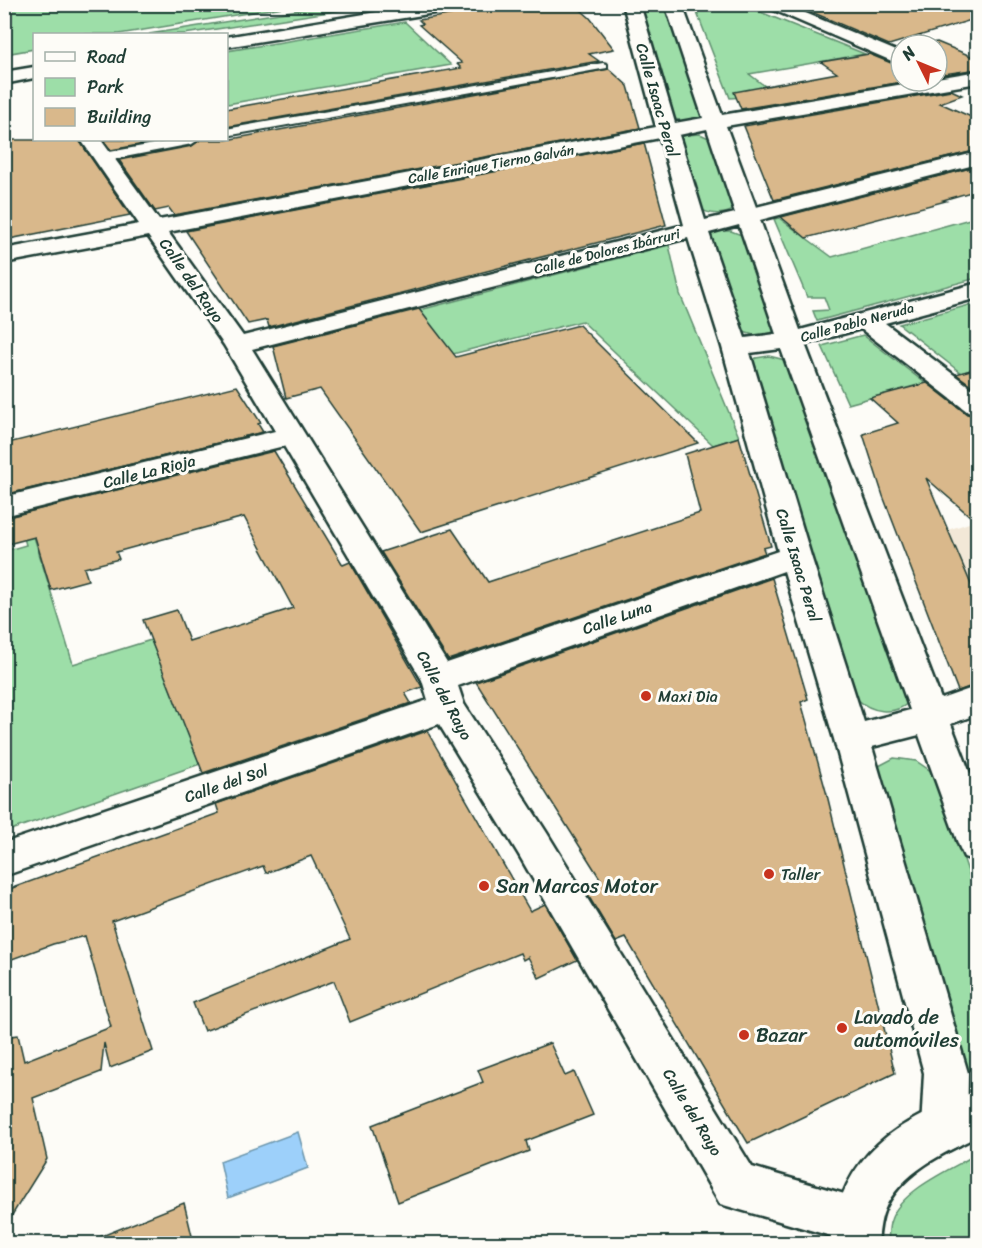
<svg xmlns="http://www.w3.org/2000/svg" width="982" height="1248" font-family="Sriracha,sans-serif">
  <rect width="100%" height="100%" fill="#fdfcf7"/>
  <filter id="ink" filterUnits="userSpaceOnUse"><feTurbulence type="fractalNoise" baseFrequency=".0167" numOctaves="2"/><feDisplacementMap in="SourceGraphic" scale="12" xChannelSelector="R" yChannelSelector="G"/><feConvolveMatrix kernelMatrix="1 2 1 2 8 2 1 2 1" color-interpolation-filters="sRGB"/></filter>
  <g filter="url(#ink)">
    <path fill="#f2e8d7" d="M975 521 977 523V668L952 676 902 545Z"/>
    <g fill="#9ddea8" stroke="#5e8e6e" stroke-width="1.5">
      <path d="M336 4 375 5 184 34H149Z"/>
      <path d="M4 5 5 4 296 5 119 34H34V49L5 54Z"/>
      <path d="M637 5H666L704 116C694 122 681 123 671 117Z"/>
      <path d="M694 5H743L865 54 749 74 786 102 750 109 745 97 730 98Z"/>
      <path d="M405 22 451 65 227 104V51Z"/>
      <path d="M700 134 713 140 735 209C724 216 709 215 699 208L679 138 686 135Z"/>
      <path d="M977 217V278L817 321 813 311 829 310 824 297H807L774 219 779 218 832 257Z"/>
      <path d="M719 231H731L744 236 775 331C764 337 754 336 743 332L710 235Z"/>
      <path d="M669 245 680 294 739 437 713 445 582 321 453 354 416 311Z"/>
      <path d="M977 303V368L961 373 899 324Z"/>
      <path d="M863 335 925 383 848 404 822 346Z"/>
      <path d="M769 356 785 360 908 703C893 716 871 712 857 699L749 364 756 358Z"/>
      <path d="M31 527 73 664 151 640 200 764 5 832V551L26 545 22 530Z"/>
      <path d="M894 758 916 761 935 774 977 898V1078L965 1071 877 767Z"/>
      <path d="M977 1154V1243H888C889 1236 888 1227 891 1220 901 1190 951 1169 977 1154Z"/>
    </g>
    <path fill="#9dd0fa" stroke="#6b95ab" stroke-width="1.5" d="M298 1132 308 1168 228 1198 220 1161Z"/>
    <g fill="#d9b88b" stroke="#1f3d34" stroke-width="1.5">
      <path d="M513 4H574L590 18 614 49 589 54 599 61 226 127V109L461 68 457 64 462 63 419 25 423 24 419 20Z"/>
      <path d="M793 4H978V18L889 45Z"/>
      <path d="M937 42 978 59V69L937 75V45H918Z"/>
      <path d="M869 54 901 67V81H908L741 109 734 92 837 73 821 62Z"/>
      <path d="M609 69 628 86 640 128 174 215 169 208 155 211 119 160 192 146 200 140H226Z"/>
      <path d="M951 90 962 95 940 103 978 120V150L774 200 744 126Z"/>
      <path d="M4 140H79L130 215 4 240Z"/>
      <path d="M103 140H166L111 150Z"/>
      <path d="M644 143 666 225 269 327 267 320 248 324 186 231Z"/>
      <path d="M978 166V190L943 200 946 201 806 238 781 217Z"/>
      <path d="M419 309 456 357 579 325 698 443 421 532 320 389 286 398 273 346Z"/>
      <path d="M978 368V390L956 374Z"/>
      <path d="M927 383 967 414 978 416V523L926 478 978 601V684L958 691 883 496 863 434 898 423 870 398Z"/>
      <path d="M237 386 261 423 258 424 263 432 4 495V444Z"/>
      <path d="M739 437 771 546 763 548 765 553 448 660 381 552 452 529 488 582 700 513 685 454Z"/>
      <path d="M274 451 343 565 350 562 422 687 405 693 411 703 203 773 143 620 177 610 189 641 293 608 244 517 116 552 119 559 84 568 88 580 51 590 35 537 4 545V518Z"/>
      <path d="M772 578 808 699 801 702 827 795 895 1073 748 1143 626 938 616 942 583 887 601 880 476 682Z"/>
      <path d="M427 731 530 911 545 904 577 960 539 978 528 957 523 960 520 953 350 1022 334 981 204 1031 193 1003 350 939 311 856 266 873 263 866 112 921 153 1051 110 1068 104 1043 101 1072 33 1098 47 1159 4 1228V1037L18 1035 24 1061 111 1027 85 936 53 944 4 962V891L219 813 216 804Z"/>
      <path d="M550 1043 565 1076 574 1072 593 1115 526 1141 529 1151 398 1202 372 1125 483 1082 478 1070Z"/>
      <path d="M184 1203 194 1244H87V1242Z"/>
    </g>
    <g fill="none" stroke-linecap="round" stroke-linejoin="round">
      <defs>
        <g id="lane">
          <path d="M603 63 607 64V68L226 136V129Z"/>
          <path d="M176 140H198L192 144 104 161 98 157 104 153Z"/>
        </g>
        <g id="street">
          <path d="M425 4H467L459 9 226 47V37Z"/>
          <path d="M623 4H640L675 123 703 118 665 4H682L722 115 921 81H937V78L978 71V83L726 126 756 207 978 152V164L760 220 800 330 978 283V298L885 323 978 393V414L968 412 861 329 805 344 941 699 978 686V714L951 724 978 794V862L964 857 959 846 919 735 872 747 968 1073 967 1129 960 1145 944 1152 928 1145 921 1129 924 1073 834 739 784 571 458 686 464 704 547 833 752 1167 872 1202 879 1219 872 1236 855 1243 720 1204 519 855 439 724 4 876V843L428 700 422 680 284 446 4 516V497L275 431 224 345 148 236 4 263V249L139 224 81 140H101L159 220 656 127ZM707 129 735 213 705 220 679 135ZM660 138 684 225 243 336 168 232ZM739 225 776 334 745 338 709 233ZM688 238 722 347 778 551 447 663 252 349ZM781 349 910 710 864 722 811 556 750 353Z"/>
          <path d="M760 4H784L901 53V65Z"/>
          <path d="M34 67V78L4 84V72Z"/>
        </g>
        <path id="secondary" d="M978 1090V1136C944 1153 899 1173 884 1211 880 1221 879 1233 878 1244H829C845 1149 894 1124 978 1090Z"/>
      </defs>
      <use href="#lane" stroke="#1f3d34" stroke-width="4"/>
      <use href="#street" stroke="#1f3d34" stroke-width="5"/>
      <use href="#secondary" stroke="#1f3d34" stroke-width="5"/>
      <use href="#lane" fill="#fdfcf7" fill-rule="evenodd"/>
      <use href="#street" fill="#fdfcf7" fill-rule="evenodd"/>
      <use href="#secondary" fill="#fdfcf7" fill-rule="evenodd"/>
    </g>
  </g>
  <g fill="#c8321e" stroke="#fdfcf7" stroke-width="2">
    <circle cx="646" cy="696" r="6"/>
    <circle cx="769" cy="874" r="6"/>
    <circle cx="484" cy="886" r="6"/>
    <circle cx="842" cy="1028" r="6"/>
    <circle cx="744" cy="1035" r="6"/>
  </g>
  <g text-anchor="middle" stroke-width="6" stroke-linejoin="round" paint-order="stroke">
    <g font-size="14" fill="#1f3d34" stroke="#fdfcf7">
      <text transform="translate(491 164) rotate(-10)" y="5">Calle Enrique Tierno Galván</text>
      <text transform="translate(607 251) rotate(-14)" y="5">Calle de Dolores Ibárruri</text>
      <text transform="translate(857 322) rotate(-15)" y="5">Calle Pablo Neruda</text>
    </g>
    <g font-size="16" fill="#1f3d34" stroke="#fdfcf7">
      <text transform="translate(658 100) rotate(74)" y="6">Calle Isaac Peral</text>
      <text transform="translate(192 280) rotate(55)" y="6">Calle del Rayo</text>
      <text transform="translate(149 471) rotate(-14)" y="6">Calle La Rioja</text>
      <text transform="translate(799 565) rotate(73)" y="6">Calle Isaac Peral</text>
      <text transform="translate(617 617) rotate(-19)" y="6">Calle Luna</text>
      <text transform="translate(445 695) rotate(62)" y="6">Calle del Rayo</text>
      <text transform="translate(226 783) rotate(-19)" y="6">Calle del Sol</text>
      <text transform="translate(693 1112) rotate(59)" y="6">Calle del Rayo</text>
    </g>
    <g font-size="16" fill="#1f3d34" stroke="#fdfcf7" text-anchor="start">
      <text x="658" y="702">Maxi Dia</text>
      <text x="781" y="880">Taller</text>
    </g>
    <g font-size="20" fill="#1f3d34" stroke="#fdfcf7" text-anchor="start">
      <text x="496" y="893">San Marcos Motor</text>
      <text x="854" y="1024">Lavado de<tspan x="854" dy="23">automóviles</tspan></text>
      <text x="756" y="1042">Bazar</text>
    </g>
  </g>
  <rect width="982" height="1248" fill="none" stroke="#fdfcf7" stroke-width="24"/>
  <rect x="12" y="12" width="958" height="1224" fill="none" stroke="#1f3d34" stroke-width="2" filter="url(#ink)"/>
  <rect x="33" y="33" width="195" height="108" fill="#fdfcf7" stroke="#a4b0a9" stroke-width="1.5"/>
  <rect x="45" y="52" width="30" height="9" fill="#fdfcf7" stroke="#a4b0a9" stroke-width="1.5"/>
  <text x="87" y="63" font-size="18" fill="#1f3d34">Road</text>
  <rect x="45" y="78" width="30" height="18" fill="#9ddea8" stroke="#a4b0a9" stroke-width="1.5"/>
  <text x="87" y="93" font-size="18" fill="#1f3d34">Park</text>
  <rect x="45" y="108" width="30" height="18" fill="#d9b88b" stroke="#a4b0a9" stroke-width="1.5"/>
  <text x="87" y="123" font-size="18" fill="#1f3d34">Building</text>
  <g transform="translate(919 63) rotate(313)"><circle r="28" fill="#fdfcf7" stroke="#a4b0a9" stroke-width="1.5"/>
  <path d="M0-4.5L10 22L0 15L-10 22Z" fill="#c8321e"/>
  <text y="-9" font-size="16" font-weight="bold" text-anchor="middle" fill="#1f3d34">N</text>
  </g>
</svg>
